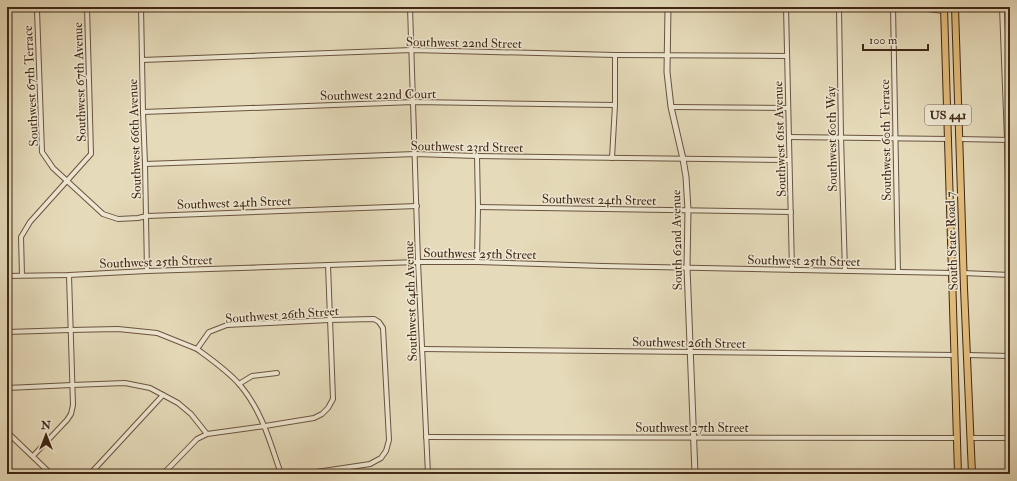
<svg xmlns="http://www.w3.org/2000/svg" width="1017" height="481" font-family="'IM FELL Double Pica',serif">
  <rect width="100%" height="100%" fill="#e5dab9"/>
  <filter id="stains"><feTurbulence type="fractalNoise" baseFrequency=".005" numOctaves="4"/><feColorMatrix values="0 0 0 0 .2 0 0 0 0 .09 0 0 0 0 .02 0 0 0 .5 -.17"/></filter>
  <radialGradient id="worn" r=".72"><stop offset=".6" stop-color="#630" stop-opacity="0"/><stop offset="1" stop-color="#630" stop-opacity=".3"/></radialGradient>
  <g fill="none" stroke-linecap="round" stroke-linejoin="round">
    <defs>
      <g id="minor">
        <path d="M38 7 37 10 42 152 53 168 103 214 118 219 138 218 147 216 417 206"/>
        <path d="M141 7 143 112 145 164 147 271"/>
        <path d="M410 7 418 262 428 474"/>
        <path d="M786 7 792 270"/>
        <path d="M839 7 841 137 845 271"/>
        <path d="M893 7 898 272"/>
        <path d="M911 7 944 11"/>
        <path d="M997 7H1010"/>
        <path d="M141 9 185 7"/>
        <path d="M142 60 412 50 615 55 787 56"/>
        <path d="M671 107 788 108"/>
        <path d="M143 112 414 102 615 105"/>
        <path d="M789 137 949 139"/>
        <path d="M959 139 1010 140"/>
        <path d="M477 156 478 207 477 262"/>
        <path d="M612 158 615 105V55"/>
        <path d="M145 164 415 154 477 156 789 160"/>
        <path d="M478 207 791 212"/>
        <path d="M963 273 1010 275 1007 140 1002 7"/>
        <path d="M22 275 21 237 30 222 91 154 87 7"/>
        <path d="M7 276 69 275 147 271 418 262H477L603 266 849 271 953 273"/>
        <path d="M7 332 70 330 118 329 157 333 197 349 209 332 227 325 329 320 374 319 379 322 383 328 389 440 386 451 381 458 370 464 303 474"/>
        <path d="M197 349C212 360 228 371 240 385 262 411 270 442 281 474"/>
        <path d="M422 349 955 355"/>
        <path d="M967 355 1010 356"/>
        <path d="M239 384 252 376 277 373"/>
        <path d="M7 388 72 385 125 383 150 388 178 403 191 414 207 434"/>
        <path d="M7 432 51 474"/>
        <path d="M426 437 957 438"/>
        <path d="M970 438H1010"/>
        <path d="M33 456 67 420 71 414 73 405 69 275"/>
        <path d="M90 474 163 395"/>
        <path d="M163 474 197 439 207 434 265 426 314 418 322 414 328 408 333 399 328 265"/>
      </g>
      <path id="tertiary" d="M668 7 667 72 671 107 683 159 686 177 688 210 687 267 695 474"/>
      <g id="primary">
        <path d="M944 7 958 474"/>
        <path d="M955 7 964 288 972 474"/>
      </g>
    </defs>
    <use href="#minor" stroke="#6a543f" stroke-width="6"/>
    <use href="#tertiary" stroke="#6a543f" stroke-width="7"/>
    <use href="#primary" stroke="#412816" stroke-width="8"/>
    <use href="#minor" stroke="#eee7d2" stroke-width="4"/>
    <use href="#tertiary" stroke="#eee7d2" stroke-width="5"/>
    <use href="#primary" stroke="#e2bd7c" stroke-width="6"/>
  </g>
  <g text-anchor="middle" stroke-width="3" stroke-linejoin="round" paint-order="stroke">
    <rect fill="#eee7d2" stroke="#75614e" stroke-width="1" x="925" y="105" width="46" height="20" rx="3"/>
    <g font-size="12" font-weight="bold" fill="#412816">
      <text x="948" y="119">US 441</text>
    </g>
    <g font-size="13" fill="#412816" stroke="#eee7d2">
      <text transform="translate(464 42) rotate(1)" y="5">Southwest 22nd Street</text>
      <text transform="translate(79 82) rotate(-92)" y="5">Southwest 67th Avenue</text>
      <text transform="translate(30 86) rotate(-93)" y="5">Southwest 67th Terrace</text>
      <text transform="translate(378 94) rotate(-1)" y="5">Southwest 22nd Court</text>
      <text transform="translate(134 139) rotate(-92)" y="5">Southwest 66th Avenue</text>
      <text transform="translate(779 139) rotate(-92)" y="5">Southwest 61st Avenue</text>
      <text transform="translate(831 139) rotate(-91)" y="5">Southwest 60th Way</text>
      <text transform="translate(885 140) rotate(-91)" y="5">Southwest 60th Terrace</text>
      <text transform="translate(467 146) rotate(1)" y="5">Southwest 23rd Street</text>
      <text transform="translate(599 199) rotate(1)" y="5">Southwest 24th Street</text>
      <text transform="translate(234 202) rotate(-2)" y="5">Southwest 24th Street</text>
      <text transform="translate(676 240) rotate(-91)" y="5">South 62nd Avenue</text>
      <text transform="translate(951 241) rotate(-92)" y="5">South State Road 7</text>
      <text transform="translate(480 253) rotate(1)" y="5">Southwest 25th Street</text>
      <text transform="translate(804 260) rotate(1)" y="5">Southwest 25th Street</text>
      <text transform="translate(156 261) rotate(-2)" y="5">Southwest 25th Street</text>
      <text transform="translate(410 301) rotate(-92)" y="5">Southwest 64th Avenue</text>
      <text transform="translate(282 314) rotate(-4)" y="5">Southwest 26th Street</text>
      <text transform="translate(689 342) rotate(1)" y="5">Southwest 26th Street</text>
      <text x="692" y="432">Southwest 27th Street</text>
    </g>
  </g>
  <rect width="1017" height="481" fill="none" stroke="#e5dab9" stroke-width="24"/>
  <rect x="8" y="8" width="1001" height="465" fill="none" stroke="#412816" stroke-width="2"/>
  <rect x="12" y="12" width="993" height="457" fill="none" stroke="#412816"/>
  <g transform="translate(46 435)" stroke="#eee7d2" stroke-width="3" paint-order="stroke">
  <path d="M0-3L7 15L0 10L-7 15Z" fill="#412816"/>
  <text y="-6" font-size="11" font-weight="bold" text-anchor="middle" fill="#412816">N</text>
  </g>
  <path d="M863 44v6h65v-6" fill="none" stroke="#412816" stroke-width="2"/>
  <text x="869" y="44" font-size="12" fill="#412816" stroke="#eee7d2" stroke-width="3" paint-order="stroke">100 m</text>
  <rect width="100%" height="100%" filter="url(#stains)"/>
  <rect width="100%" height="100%" fill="url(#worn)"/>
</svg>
